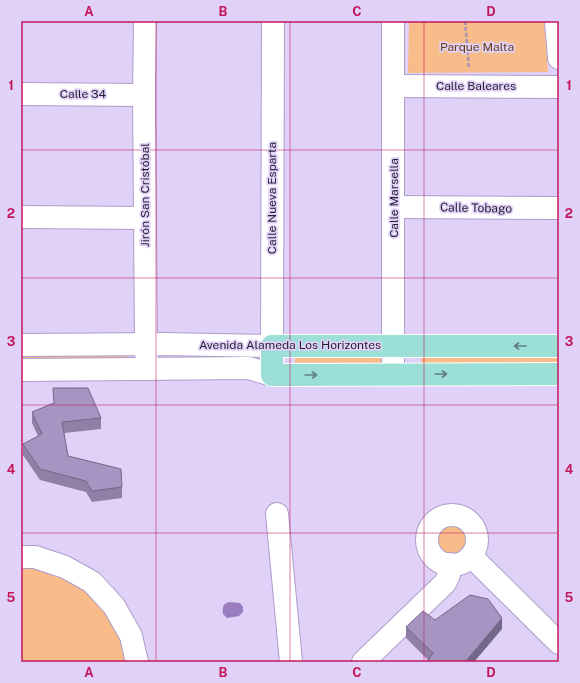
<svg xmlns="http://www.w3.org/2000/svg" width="580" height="683" font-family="'Public Sans',sans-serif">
  <rect width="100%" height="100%" fill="#e0d1f8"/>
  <g fill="#f7bc89">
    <path d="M409 21H544L548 72 408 73Z"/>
    <rect x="21" y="354" width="106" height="11"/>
    <rect x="295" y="355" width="87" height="13"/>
    <path d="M421 355 559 356V367L421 366Z"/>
    <circle cx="451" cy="539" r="15"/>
    <path d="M21 567 49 568 73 579 116 616 131 662H21Z"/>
  </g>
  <path fill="#997ec0" d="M229 602 240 603 243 607V612L239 616 227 618 223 614C222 607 223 604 229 602Z"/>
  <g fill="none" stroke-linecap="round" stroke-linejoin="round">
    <defs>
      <g id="minor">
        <path d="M145 21 144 95 146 344 147 369"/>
        <path d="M556 21 559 58"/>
        <path d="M394 86 559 87"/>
        <path d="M21 94 144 95"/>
        <path d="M394 207 559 208"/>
        <path d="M21 217 145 218"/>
        <path d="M21 345 163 344 272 346 273 21"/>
        <path d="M21 370 249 368 272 375"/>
        <path d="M393 374V21"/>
        <path d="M277 514 291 662"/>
        <circle cx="452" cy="540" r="25"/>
        <path d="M471 556 559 643"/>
        <path d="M21 557H35L65 567 92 582 114 606 131 636 137 662"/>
        <path d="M363 662 445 583 449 575 450 564"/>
      </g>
      <path id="major" d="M559 346H272V375L559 374"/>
    </defs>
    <use href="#minor" stroke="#ae9cca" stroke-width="24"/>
    <use href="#major" stroke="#fff" stroke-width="24"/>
    <path stroke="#a194b4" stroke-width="2.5" stroke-dasharray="4 2" stroke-linecap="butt" d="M465 21 469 68"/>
    <use href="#minor" stroke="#fff" stroke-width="22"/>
    <use href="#major" stroke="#9bdfd6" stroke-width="22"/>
  </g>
  <g fill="#8f80a7">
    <path d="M53 388 101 418V429L64 433 68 456 122 487V498L92 502 86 492 40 480 23 455V444L38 436 32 423V412L54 403Z"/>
    <path d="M435 620 502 629 428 660 406 638V627Z"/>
  </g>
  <path fill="#746888" d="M502 618V629L474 662H465Z"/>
  <g fill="#a695c2" stroke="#746888">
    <path d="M53 388H88L101 418 62 422 68 456 121 469 122 487 92 491 86 481 40 469 23 444 42 434 32 412 54 403Z"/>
    <path d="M470 595 488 599 502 618 465 662H427L433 653 406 627 423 611 435 620Z"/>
  </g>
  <defs><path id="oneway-shaft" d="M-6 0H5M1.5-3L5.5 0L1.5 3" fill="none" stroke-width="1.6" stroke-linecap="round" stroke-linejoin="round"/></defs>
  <g stroke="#607e82">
    <use href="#oneway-shaft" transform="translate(520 346) rotate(180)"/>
    <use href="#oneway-shaft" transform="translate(441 374)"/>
    <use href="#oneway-shaft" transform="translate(311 375)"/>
  </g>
  <path fill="none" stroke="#c2185b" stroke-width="1" stroke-opacity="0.55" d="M156 21V662M290 21V662M424 21V662M21 150H559M21 278H559M21 405H559M21 533H559"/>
  <g text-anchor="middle" stroke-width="3.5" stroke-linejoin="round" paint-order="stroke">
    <g font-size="12" fill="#653d14" stroke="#e0d1f8">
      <text x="477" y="51">Parque Malta</text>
    </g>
    <g font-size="12" fill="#251e2f" stroke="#e0d1f8">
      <text x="476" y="90">Calle Baleares</text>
      <text x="83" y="98">Calle 34</text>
      <text transform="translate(145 195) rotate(-90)" y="4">Jirón San Cristóbal</text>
      <text transform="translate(272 198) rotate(-90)" y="4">Calle Nueva Esparta</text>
      <text transform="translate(394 198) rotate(-90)" y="4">Calle Marsella</text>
      <text transform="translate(476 208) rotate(1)" y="4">Calle Tobago</text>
      <text x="290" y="349">Avenida Alameda Los Horizontes</text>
    </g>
  </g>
  <rect width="580" height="683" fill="none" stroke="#e0d1f8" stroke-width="44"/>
  <rect x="22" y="22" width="536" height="639" fill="none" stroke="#c2185b" stroke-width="1.5"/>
  <g font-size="13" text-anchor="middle" font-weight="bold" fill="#c2185b">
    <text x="89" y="16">A</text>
    <text x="223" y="16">B</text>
    <text x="357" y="16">C</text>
    <text x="491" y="16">D</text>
    <text x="11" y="90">1</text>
    <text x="569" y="90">1</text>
    <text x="11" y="218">2</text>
    <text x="569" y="218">2</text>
    <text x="11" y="346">3</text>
    <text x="569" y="346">3</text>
    <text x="11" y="474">4</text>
    <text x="569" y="474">4</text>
    <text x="11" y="602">5</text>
    <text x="569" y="602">5</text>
    <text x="89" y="677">A</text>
    <text x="223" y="677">B</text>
    <text x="357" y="677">C</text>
    <text x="491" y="677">D</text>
  </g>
</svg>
